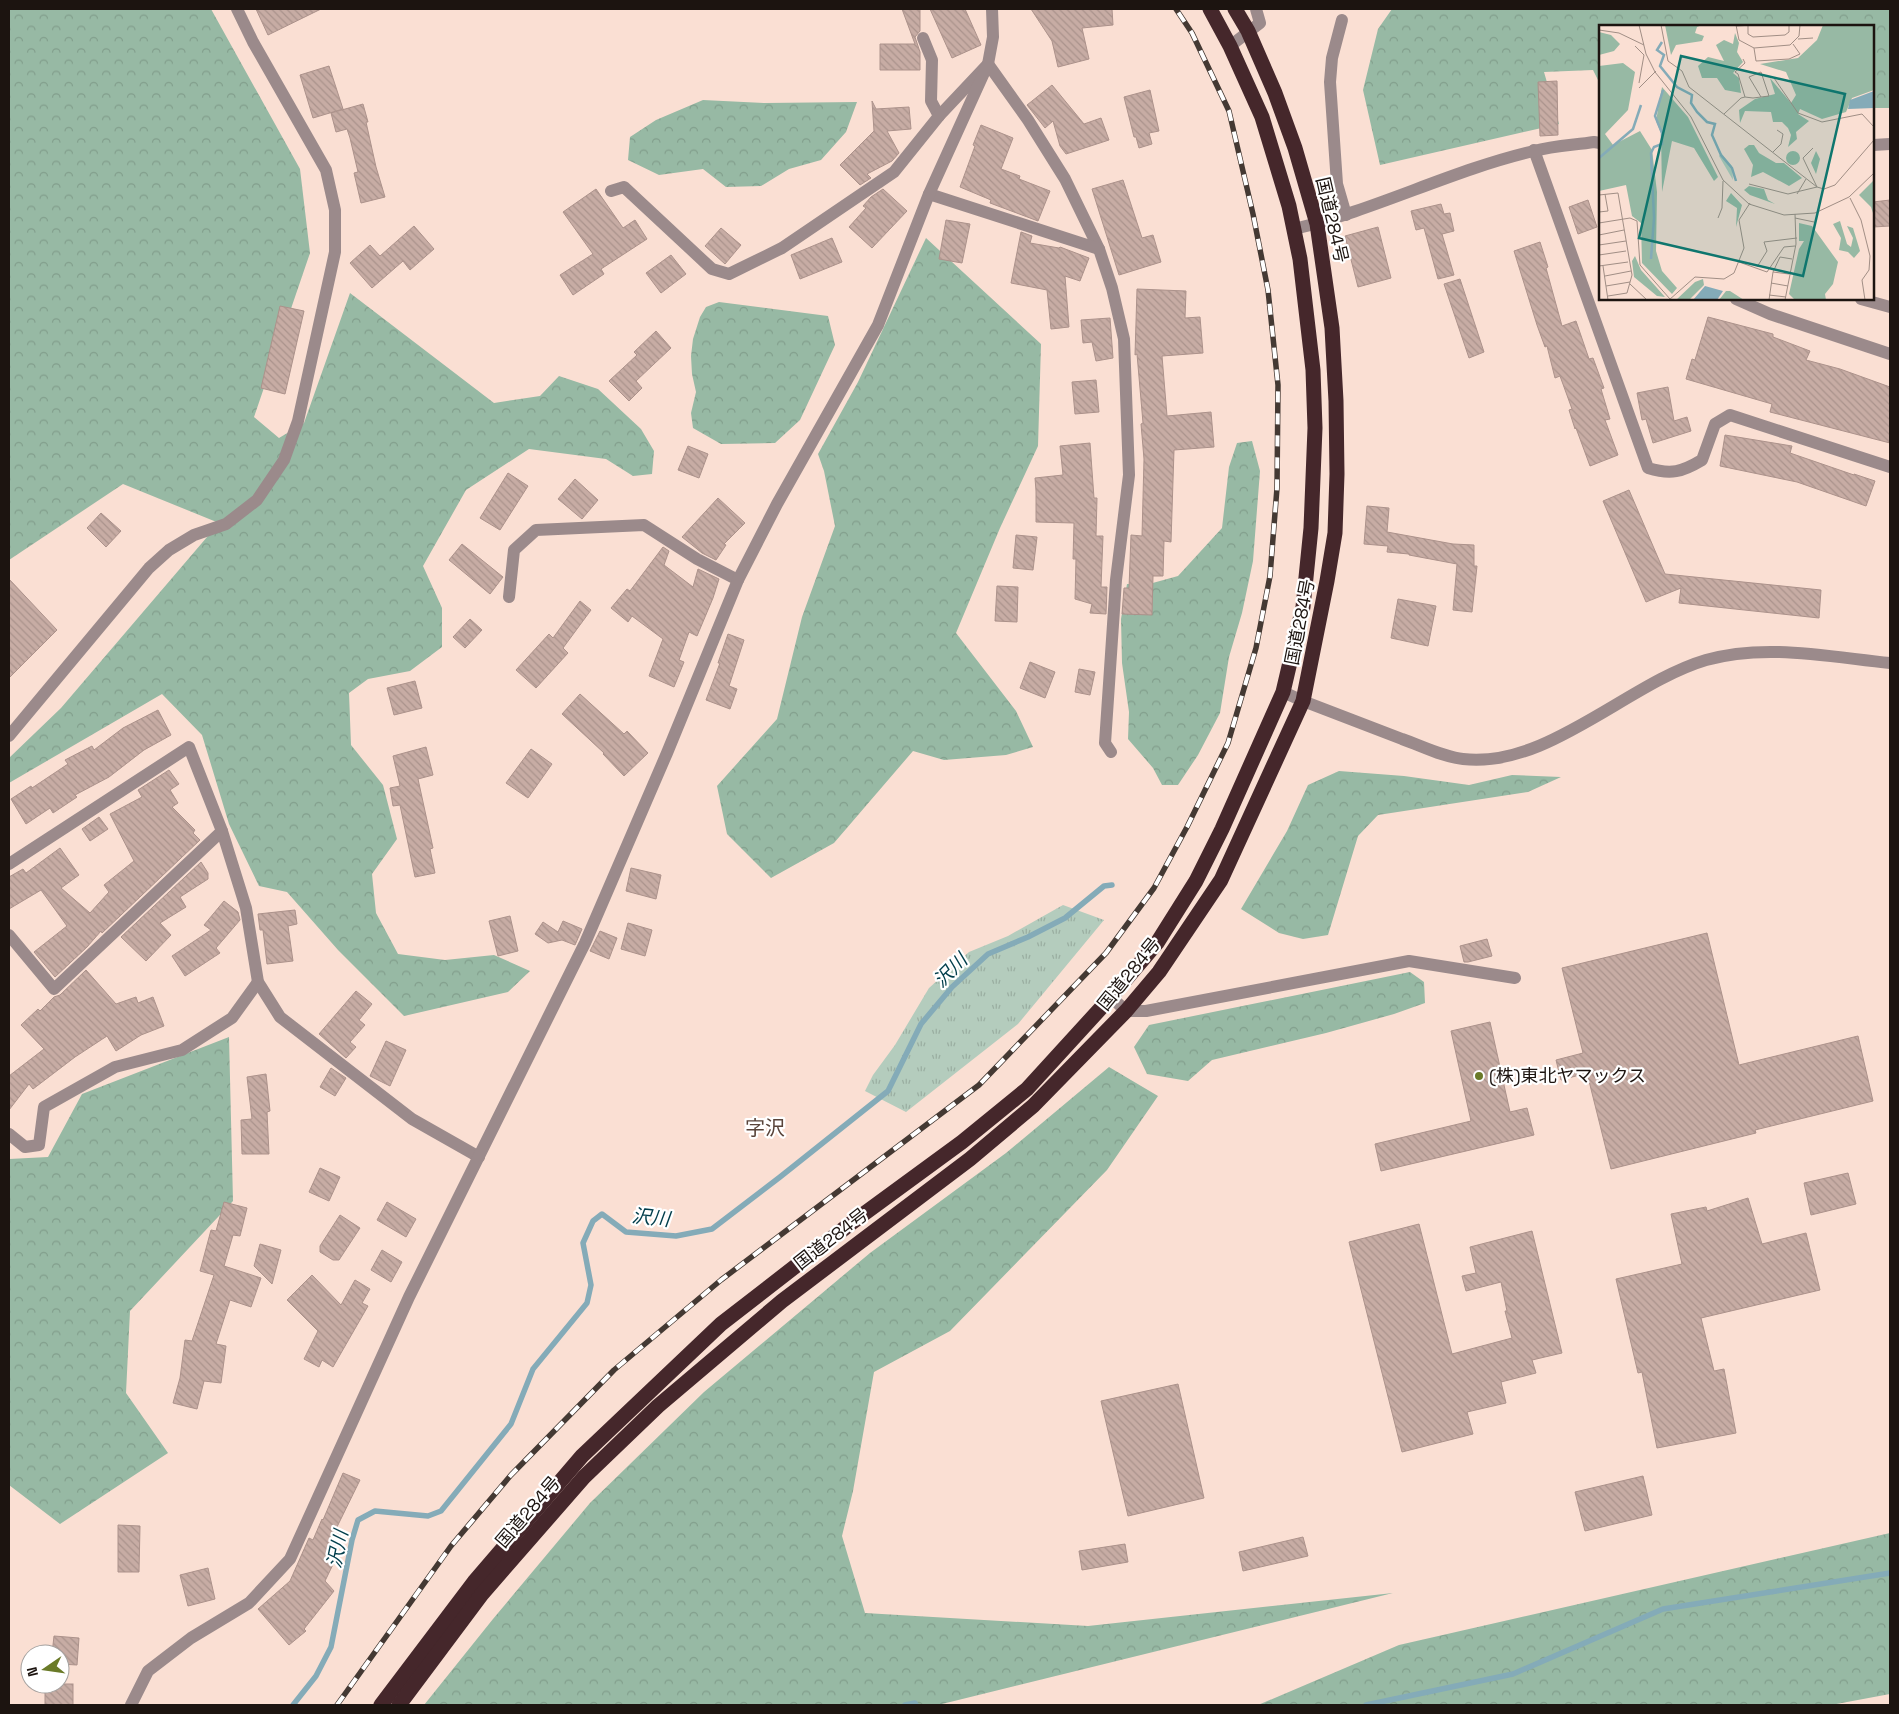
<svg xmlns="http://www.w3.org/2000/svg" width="1899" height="1714" font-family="'Space Grotesk','Noto Sans JP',sans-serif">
  <defs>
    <pattern id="grass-tufts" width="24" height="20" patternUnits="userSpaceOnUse" patternTransform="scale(1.25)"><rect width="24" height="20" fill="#b4ccbd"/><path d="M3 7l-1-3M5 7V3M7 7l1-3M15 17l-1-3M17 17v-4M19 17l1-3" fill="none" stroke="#9aaea1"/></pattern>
    <pattern id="forest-crowns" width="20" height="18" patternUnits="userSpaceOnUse" patternTransform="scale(1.25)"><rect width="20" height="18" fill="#97b9a4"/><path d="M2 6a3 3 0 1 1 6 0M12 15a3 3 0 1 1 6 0" fill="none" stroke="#829e8c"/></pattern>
    <pattern id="building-back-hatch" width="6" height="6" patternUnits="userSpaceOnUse" patternTransform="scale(1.25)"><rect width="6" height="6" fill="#c7aca4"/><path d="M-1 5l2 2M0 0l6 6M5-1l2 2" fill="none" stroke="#aa938c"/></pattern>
  </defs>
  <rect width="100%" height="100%" fill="#fadfd3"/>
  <path fill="url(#grass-tufts)" d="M1063 905 1104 920 1018 1024 906 1112 865 1091 873 1075 895 1045 929 988 969 952 1008 936Z"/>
  <g fill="url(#forest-crowns)">
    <path d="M9 9H211L300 169 310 253 254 417 279 438 304 423 350 293 494 403 540 396 559 376 598 389 641 429 654 451 652 474 633 476 606 459 529 449 466 490 423 566 442 608V647L410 671 368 679 349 693 351 745 383 785 397 839 372 874 376 913 398 954 445 960 494 955 530 971 508 992 404 1016 338 950 287 892 259 886 229 824 202 735 162 694 9 783V758L61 708 219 523 123 484 9 560Z"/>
    <path d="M1392 9H1890V108H1873V26H1600V84L1593 70 1544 72 1559 124 1380 165 1363 90 1378 29Z"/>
    <path d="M703 100 764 103 857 102 846 132 821 160 789 169 761 186 726 187 703 169 659 175 628 160 630 137 656 120Z"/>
    <path d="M926 238 1041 344 1038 446 1000 528 956 633 1016 711 1033 747 1006 755 944 760 913 751 834 843 771 878 727 834 717 786 777 719 802 617 835 526 824 471 818 454 858 382Z"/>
    <path d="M719 302 828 316 835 345 800 420 775 443 721 444 693 428 691 413 696 392 692 374 691 356 693 339 700 317 706 307Z"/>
    <path d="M1252 441 1260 471 1253 561 1242 613 1229 657 1220 713 1198 755 1178 785H1162L1153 768 1128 739 1129 712 1122 663 1121 619 1127 584H1149L1178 576 1222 528 1229 467 1237 443Z"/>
    <path d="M1339 771 1404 776 1469 785 1512 775 1561 777 1528 792 1378 815 1358 836 1328 935 1303 939 1279 933 1241 909 1287 831 1308 785Z"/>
    <path d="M1410 972 1424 982 1425 1003 1394 1014 1326 1033 1212 1060 1188 1081 1147 1074 1134 1047 1149 1025Z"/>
    <path d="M229 1037 233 1201 130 1311 126 1393 168 1453 60 1524 9 1485V1159L48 1157 82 1094Z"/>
    <path d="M1109 1067 1158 1096 1107 1170 950 1331 874 1372 853 1491 842 1536 865 1613 1088 1626 1393 1593 938 1705H424L493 1619 590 1503 704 1392 870 1253 1006 1153Z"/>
    <path d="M1890 1533V1694L1831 1705H1258L1399 1645Z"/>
  </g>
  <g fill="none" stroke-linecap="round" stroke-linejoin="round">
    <g stroke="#84abb8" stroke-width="5.5">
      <path d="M293 1705 316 1676 331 1647 352 1540 358 1520 375 1511 428 1516 441 1511 511 1424 533 1369 587 1303 591 1285 583 1243 593 1221 602 1214 626 1232 676 1236 712 1229 780 1177 888 1091 921 1024 952 987 988 954 1028 937 1065 918 1104 886 1112 885"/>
      <path d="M905 1705 915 1703 916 1705"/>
      <path d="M1366 1705 1513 1674 1663 1609 1890 1573"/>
    </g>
  </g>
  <g fill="url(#building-back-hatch)" stroke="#ac928b">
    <path d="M256 9H321L268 35Z"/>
    <path d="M902 9H920V31L915 37 920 52V70H880V44H915Z"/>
    <path d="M930 9H965L981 45 952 58Z"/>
    <path d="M1031 9H1112L1113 25 1082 28 1089 59 1058 67 1052 41Z"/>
    <path d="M329 66 343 109 313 118 300 75Z"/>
    <path d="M1557 81 1558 135 1540 136 1538 82Z"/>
    <path d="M1052 85 1084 124 1101 118 1109 140 1066 154 1060 146 1053 121 1045 128 1027 105Z"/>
    <path d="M1150 90 1159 131 1149 133 1152 144 1139 148 1136 137H1134L1124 97Z"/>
    <path d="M872 101 876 109 909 107 911 129 887 131 899 153 892 161 867 174 871 178 860 185 840 165 874 131Z"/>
    <path d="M363 104 368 122H366L376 167 385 197 361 203 354 173 358 172 350 138 347 129 336 132 331 113Z"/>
    <path d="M981 125 1013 138 1001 169 1020 176 1019 179 1050 191 1038 221 990 203 991 200 960 187 975 146 973 145Z"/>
    <path d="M1123 180 1142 238 1153 235 1161 262 1119 275 1092 189Z"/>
    <path d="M596 189 623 228 635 220 647 239 601 269 604 274 573 295 560 275 593 254 563 212Z"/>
    <path d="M883 189 907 211 872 248 849 227 866 208 863 206 871 197Z"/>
    <path d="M1588 200 1597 227 1578 234 1569 207Z"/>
    <path d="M1890 200V226L1873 227V202Z"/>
    <path d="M1441 204 1444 214 1450 213 1454 231 1442 234 1454 275 1438 279 1424 228 1416 230 1411 211Z"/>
    <path d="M946 220 970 224 962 263 939 259Z"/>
    <path d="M414 226 434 249 410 270 403 261 372 288 350 263 370 245 380 256Z"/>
    <path d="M1378 227 1391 278 1358 287 1345 236Z"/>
    <path d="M721 228 741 245 725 264 705 246Z"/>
    <path d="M1021 232 1032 236 1030 243 1059 248 1060 247 1089 258 1080 281 1065 276 1069 327 1051 329 1047 290 1011 283Z"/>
    <path d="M832 238 842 262 800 279 791 255Z"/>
    <path d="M1540 242 1548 267 1546 268 1562 326 1576 321 1589 359 1593 358 1604 388 1601 389 1610 419 1605 420 1618 455 1590 466 1576 428 1575 429 1569 410 1572 409 1560 376 1555 378 1547 346 1545 347 1537 325 1514 251Z"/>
    <path d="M671 255 686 274 661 293 646 273Z"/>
    <path d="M1460 279 1484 352 1469 358 1444 284Z"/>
    <path d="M1137 289 1186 291 1185 318 1200 317 1203 353 1162 356 1167 416 1211 412 1214 447 1174 450 1171 542 1164 541 1163 576H1153L1152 615 1122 614 1124 588H1129L1131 535 1142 536 1144 459 1141 424 1143 423 1137 354 1135 355Z"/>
    <path d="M280 306 304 311 285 394 261 388Z"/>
    <path d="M1708 317 1773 334V337L1810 351 1806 360 1840 369 1890 387V443L1770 412 1772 404 1686 379 1692 359 1695 360Z"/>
    <path d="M1110 318 1113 358 1096 361 1092 342 1083 343 1081 320Z"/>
    <path d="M656 331 671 348 636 381 642 388 629 401 609 381 637 355 634 352Z"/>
    <path d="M1096 380 1099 412 1075 414 1072 382Z"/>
    <path d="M1668 387 1674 421 1687 417 1691 431 1653 443 1646 419 1642 420 1637 393Z"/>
    <path d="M1725 435 1792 446 1790 453 1854 475V474L1875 481 1866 506 1797 482 1720 466Z"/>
    <path d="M1090 443 1094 498H1097L1096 536H1103L1101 587H1107L1106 614 1090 613 1092 604 1075 599 1076 559H1073L1074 523 1036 522V491L1035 478 1063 475 1060 446Z"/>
    <path d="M688 446 708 454 699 478 678 470Z"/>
    <path d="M508 473 528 486 500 530 480 518Z"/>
    <path d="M575 479 598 500 582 519 558 499Z"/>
    <path d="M1629 490 1665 574 1821 590 1819 618 1679 603 1681 588 1646 602 1603 501Z"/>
    <path d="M718 498 745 523 724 544 726 545 716 560 702 553 682 537Z"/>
    <path d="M1367 506 1389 508 1387 532 1453 544 1474 545V566H1477L1472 612 1453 610 1457 564 1409 555V554L1387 552 1388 546 1364 544Z"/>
    <path d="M101 513 121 531 106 547 87 528Z"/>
    <path d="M1016 535 1037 537 1033 570 1013 568Z"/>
    <path d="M462 544 503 577 490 594 449 560Z"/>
    <path d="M663 547 669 551 664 565 693 587 698 569 719 579 713 598 697 636 689 632 679 660 684 662 674 687 649 676 663 639 632 616 628 622 611 608 627 589 630 591Z"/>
    <path d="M9 579 57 630 9 678Z"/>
    <path d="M997 586 1018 587 1017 622 995 621Z"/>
    <path d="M1398 599 1436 606 1428 646 1391 638Z"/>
    <path d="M580 601 591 610 563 648 568 653 536 688 516 670 549 634 553 638Z"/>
    <path d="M470 619 482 630 465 648 453 637Z"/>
    <path d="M728 634 744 640 729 686 737 689 730 709 706 700 720 663H718Z"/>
    <path d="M1030 662 1055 672 1045 698 1020 688Z"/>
    <path d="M1079 669 1095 672 1090 695 1075 692Z"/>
    <path d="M415 681 422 708 394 715 387 688Z"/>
    <path d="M580 694 624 734 627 731 648 753 624 776 603 754 604 753 562 714Z"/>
    <path d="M158 710 171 735 144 750 109 777 75 795 77 797 53 813 50 808 26 824 11 799 31 786 32 788 68 764 65 760 92 746 94 750 123 728Z"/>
    <path d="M426 747 433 775 418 779 433 848 430 849 435 873 415 877 400 805 393 806 390 788 400 786 393 756Z"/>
    <path d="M531 749 552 764 528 798 506 783Z"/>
    <path d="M169 770 179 784 170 790 178 803 172 807 195 830 193 833 200 840 102 933 101 931 87 947 55 977 34 952 67 926 41 890 9 909V877L23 869 26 873 60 848 79 875 61 888 90 913 109 892 104 885 134 861 110 814 142 797 138 790Z"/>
    <path d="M99 817 108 829 90 841 82 829Z"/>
    <path d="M201 862 208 873V879L180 897 186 907 160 923 171 935 146 961 121 937Z"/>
    <path d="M631 868 661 875 656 899 626 891Z"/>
    <path d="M224 901 238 912 240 920 216 948 220 953 185 976 172 956 211 930 204 925Z"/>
    <path d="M295 910 297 924 288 926 293 961 267 964 263 930H260L258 914Z"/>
    <path d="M510 916 518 951 498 956 489 921Z"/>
    <path d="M563 921 582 929 575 945 562 940 548 943 535 934 543 922 558 932Z"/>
    <path d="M628 923 652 930 645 956 621 949Z"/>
    <path d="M600 931 617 938 609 959 590 951Z"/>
    <path d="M1707 933 1739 1065 1858 1036 1873 1101 1755 1130 1756 1133 1611 1169 1587 1073 1561 1080 1556 1060 1583 1053 1562 968Z"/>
    <path d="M1487 939 1492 956 1468 962H1464L1460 946Z"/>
    <path d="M86 970 116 1004 136 997 138 1003 153 997 164 1026 141 1035 116 1051 107 1036 75 1057 33 1089 29 1084 9 1110V1076L44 1049 21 1025 38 1009 40 1011 54 997 60 995Z"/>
    <path d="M356 991 372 1004 359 1020 365 1025 350 1042 356 1047 346 1058 319 1034Z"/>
    <path d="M1490 1022 1510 1112 1527 1108 1534 1135 1381 1171 1375 1144 1471 1121 1451 1031Z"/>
    <path d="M386 1041 406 1050 390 1086 370 1076Z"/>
    <path d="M331 1068 346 1078 335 1096 320 1087Z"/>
    <path d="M266 1074 270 1111 267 1112 269 1154H242L241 1120 252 1119 247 1077Z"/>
    <path d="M320 1168 340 1177 329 1201 309 1192Z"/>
    <path d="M1848 1173 1856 1204 1811 1215 1804 1183Z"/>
    <path d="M1748 1198 1762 1244 1806 1233 1820 1290 1701 1318 1714 1371 1724 1369 1736 1433 1657 1448 1642 1372 1638 1373 1616 1279 1682 1264 1671 1214 1706 1207 1707 1211Z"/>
    <path d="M224 1202 247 1208 240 1236 233 1235 224 1266 261 1278 251 1307 230 1300 216 1344 226 1346 221 1383 204 1381 197 1409 173 1403 180 1378 185 1340 192 1341 214 1275 200 1271 211 1230 216 1231Z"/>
    <path d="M387 1202 416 1219 406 1237 377 1220Z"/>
    <path d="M340 1215 360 1228 339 1260H333L320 1252V1246Z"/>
    <path d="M1419 1224 1452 1354 1512 1338 1505 1311H1507L1501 1282 1466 1291 1462 1276 1476 1273 1470 1247 1532 1231 1562 1353 1532 1360 1536 1373 1501 1382 1506 1403 1467 1412 1473 1434 1402 1452 1349 1242Z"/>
    <path d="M260 1244 281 1250 272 1284 254 1266Z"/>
    <path d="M382 1250 402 1262 391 1282 371 1270Z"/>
    <path d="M312 1275 341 1305 355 1280 370 1289 362 1303 368 1306 333 1367 322 1360 319 1367 304 1359 318 1331 287 1300Z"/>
    <path d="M1178 1384 1204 1498 1128 1516 1101 1401Z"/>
    <path d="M343 1473 360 1480 335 1531 341 1534 333 1550 339 1552 325 1581 334 1591 304 1629 306 1631 289 1645 258 1609 290 1581 309 1538 313 1540 322 1519 323 1520Z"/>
    <path d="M1643 1476 1652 1515 1585 1531 1575 1492Z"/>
    <path d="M118 1525 140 1526 139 1572H118Z"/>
    <path d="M1303 1537 1308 1556 1243 1571 1239 1552Z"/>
    <path d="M1125 1544 1128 1562 1082 1570 1079 1551Z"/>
    <path d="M208 1568 215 1599 188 1606 180 1575Z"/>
    <path d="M54 1636 79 1638 77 1665 60 1664V1654H52Z"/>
    <rect x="45" y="1684" width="28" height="21"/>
  </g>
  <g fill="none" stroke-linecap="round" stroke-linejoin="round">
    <g stroke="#9b8a8b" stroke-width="12">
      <path d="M1342 20 1332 58 1330 82 1337 184 1346 215"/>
      <path d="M923 38 932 60 931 101 939 116"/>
      <path d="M1230 46 1260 23 1256 9"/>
      <path d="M1873 145 1890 144"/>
      <path d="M1534 150 1648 468C1671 475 1682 472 1702 460L1715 424 1730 415 1890 467"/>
      <path d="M611 191 624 187 712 269 729 274 782 248 894 172 939 116 988 64 1028 120 1065 179 1099 249 1112 288 1124 339 1129 475 1116 580 1105 743 1111 752"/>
      <path d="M929 194 1099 249"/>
      <path d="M1294 229C1376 210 1452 170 1534 151 1553 146 1574 145 1594 142L1600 143"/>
      <path d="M1736 299 1770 314 1890 354"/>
      <path d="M1861 299 1890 307"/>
      <path d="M509 597 514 550 536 530 644 525 697 559 738 580"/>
      <path d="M1283 692 1303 701C1336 714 1369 726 1402 739 1422 746 1443 757 1463 759 1547 769 1628 683 1706 660 1765 643 1830 657 1890 663"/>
      <path d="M9 736 149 568 169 550 194 535 226 524 257 500 284 460 298 421 335 252V210L326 170 253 42 237 9"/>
      <path d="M9 864 189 747 222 831 246 908 258 982 280 1017 412 1119 479 1157"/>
      <path d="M9 935 54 989 222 831"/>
      <path d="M1111 997 1126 1011H1146L1409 961 1515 978"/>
      <path d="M9 1134 25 1147 39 1145 44 1107 115 1067 182 1050 232 1018 258 982"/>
      <path d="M131 1705 148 1671 191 1638 249 1603 290 1559 409 1297 585 943 667 753 738 580 777 504 878 325 929 194 988 64 993 37 992 9"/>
    </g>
    <g stroke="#45272b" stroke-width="15">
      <path d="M381 1705 474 1582 582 1456 721 1324 850 1224 962 1142 1027 1089 1111 997 1157 943 1196 881 1222 829 1283 692 1303 607 1311 528 1315 428 1313 370 1300 259 1289 206 1262 117 1230 46 1210 9"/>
      <path d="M399 1705 482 1594 584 1477 658 1406 782 1301 970 1159 1033 1106 1126 1011 1159 972 1221 880 1303 701 1327 581 1335 533 1337 474 1336 401 1332 328 1317 224 1295 148 1275 93 1248 31 1235 9"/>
    </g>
    <defs>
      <path id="rail" d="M337 1705 451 1546 511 1475 614 1370 721 1280 979 1085 1106 953 1154 888 1187 827 1228 743 1256 648 1270 576 1277 488 1278 385 1268 290 1253 214 1229 111 1192 33 1176 9"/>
    </defs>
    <use href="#rail" stroke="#443933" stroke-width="5.5"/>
    <use href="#rail" stroke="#fff" stroke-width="4" stroke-dasharray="11" stroke-linecap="butt"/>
  </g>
  <circle fill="#6a7a28" stroke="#fff" stroke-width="2" cx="1479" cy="1076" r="5"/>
  <g text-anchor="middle" stroke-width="4.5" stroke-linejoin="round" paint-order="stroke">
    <g font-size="18" fill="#1c1410" stroke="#fff">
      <text transform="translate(1332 220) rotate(77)" y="6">国道284号</text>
      <text transform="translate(1300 622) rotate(-79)" y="6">国道284号</text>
      <text transform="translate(1129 974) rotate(-51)" y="6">国道284号</text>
      <text transform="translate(831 1239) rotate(-38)" y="6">国道284号</text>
      <text transform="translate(528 1512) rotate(-49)" y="6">国道284号</text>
    </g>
    <g font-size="18" fill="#1c1410" stroke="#fff" text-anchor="start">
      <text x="1489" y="1082">(株)東北ヤマックス</text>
    </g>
    <g font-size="19" font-style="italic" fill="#003d4b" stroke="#fff">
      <text transform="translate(950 970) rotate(-45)" y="7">沢川</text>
      <text transform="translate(651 1217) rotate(6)" y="7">沢川</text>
      <text transform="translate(337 1549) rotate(-78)" y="7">沢川</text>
    </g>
    <g font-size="20" fill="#584339" stroke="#fff">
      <text x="765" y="1135">字沢</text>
    </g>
  </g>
  <g transform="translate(1599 25)">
    <rect width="275" height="275" fill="#fadfd3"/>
    <path d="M122 128 133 141 134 155 120 131Z" fill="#b4ccbd"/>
    <path d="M66 0H103L98 2 96 8 105 11 103 16 77 20 72 30ZM224 0H275V65L253 73 247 87 223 94 201 84 199 89 210 96 197 107 198 114 189 122 192 110 189 103 183 97H174L172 87 146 86 141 98 140 85 156 74 176 69 171 53 192 78 197 70 187 47 161 39 199 33 218 15ZM0 7 12 10 21 19 15 26 0 30ZM136 8 140 18 138 27 144 37 134 48 140 53 142 68 126 65 118 53H103L99 41 109 32 125 36 117 20 125 15 134 19ZM24 38 36 47 29 85 6 109 14 120 41 106 53 125 58 167 57 226 63 246 78 263 73 269 43 238 42 198 33 191 27 160 0 166V41ZM63 62 89 92 119 152 115 156 95 123 73 116 63 167 62 108 57 96ZM150 120H155L160 128 177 138H185L203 153 190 161 164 147 152 152 154 140 145 124ZM187 133a7 7 0 1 1 14 0a7 7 0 1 1-14 0ZM217 126 221 134 217 149 212 138ZM275 155 274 166 275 191 272 182 260 170ZM150 161 165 164 169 175 176 179 151 170 145 165ZM132 168 143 180 137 202 138 183 127 176ZM241 196 248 219 252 222 254 213 248 201 254 203 261 226 255 233 249 227 240 225 242 213 234 199ZM200 198 213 201 239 237 234 259 226 269 227 275H196L190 269 200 224 205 216H200ZM36 231 42 245 66 272 58 271 35 252 33 236ZM104 254 105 260 90 275H77L96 257ZM127 266H131L145 275H120Z" fill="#97b9a4"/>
    <path d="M275 66V83L249 84 251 75ZM106 261 124 266 118 275H94Z" fill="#84abb8"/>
    <path fill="none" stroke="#84abb8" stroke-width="2.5" d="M63 17 58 25 65 30 61 41 78 62 93 70 92 78 98 87 108 97 116 99 113 110 122 130 133 143 137 156M0 133 34 104 42 80M52 234 55 193 52 128 55 122 63 119V108L56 91 64 65"/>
    <path fill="none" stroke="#a18e85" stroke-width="1" d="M40 0 47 29 56 47 92 92 124 155 150 179 185 190 216 188 250 172 275 148M62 0 69 36 83 46 90 62 218 162 225 164 236 160 275 115M137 0 140 15 155 23 191 20 200 11 201 0M149 0V9L154 12 186 10 190 7V0M137 1 154 0M0 5 20 8 45 20M199 14 214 13M36 21 45 30 40 58M155 23 157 36 190 34 201 29 194 19M144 34 146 38 136 47 139 49 146 72M175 53 199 88 223 97 263 89 275 102M40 63 57 46M125 89 142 73 146 72 154 73 170 71 162 47 150 52 162 72M174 127 182 119 184 109 178 105M150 159 189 169 218 162 204 133 214 123M198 169 207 154M0 170 19 168 33 250 28 268 9 271M251 173 262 195 271 231 270 245 263 255 266 275M0 187 9 186 6 169M119 193 123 183 124 156M196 193 215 197M0 198 31 193 38 196 41 240 71 274M0 210 25 205M0 220 27 216M0 230 27 226M140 237 168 247 185 222 196 221M0 241 29 237M4 241 9 275M158 242 168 226 165 217 198 213M174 247 190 249M6 251 32 246M172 258 189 261M31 259 48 275M7 261 31 257M170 270 187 272M70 275 96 252 125 254 135 248 145 223 140 195 151 178M170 275 174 247 181 232 193 234M186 275 197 219 196 189"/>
    <path fill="#0f766e" fill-opacity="0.15" stroke="#0f766e" stroke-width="2.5" d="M82 31 246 69 204 251 40 213Z"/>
    <rect width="275" height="275" fill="none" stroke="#1c1410" stroke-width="2.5"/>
  </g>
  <rect width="1899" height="1714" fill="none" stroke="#1c1410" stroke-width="20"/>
  <g transform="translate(45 1669) rotate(257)"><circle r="24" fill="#ffffff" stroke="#a4a19f"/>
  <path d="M0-4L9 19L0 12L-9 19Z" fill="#6a7a28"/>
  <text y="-8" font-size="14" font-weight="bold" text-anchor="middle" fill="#1c1410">N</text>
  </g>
</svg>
